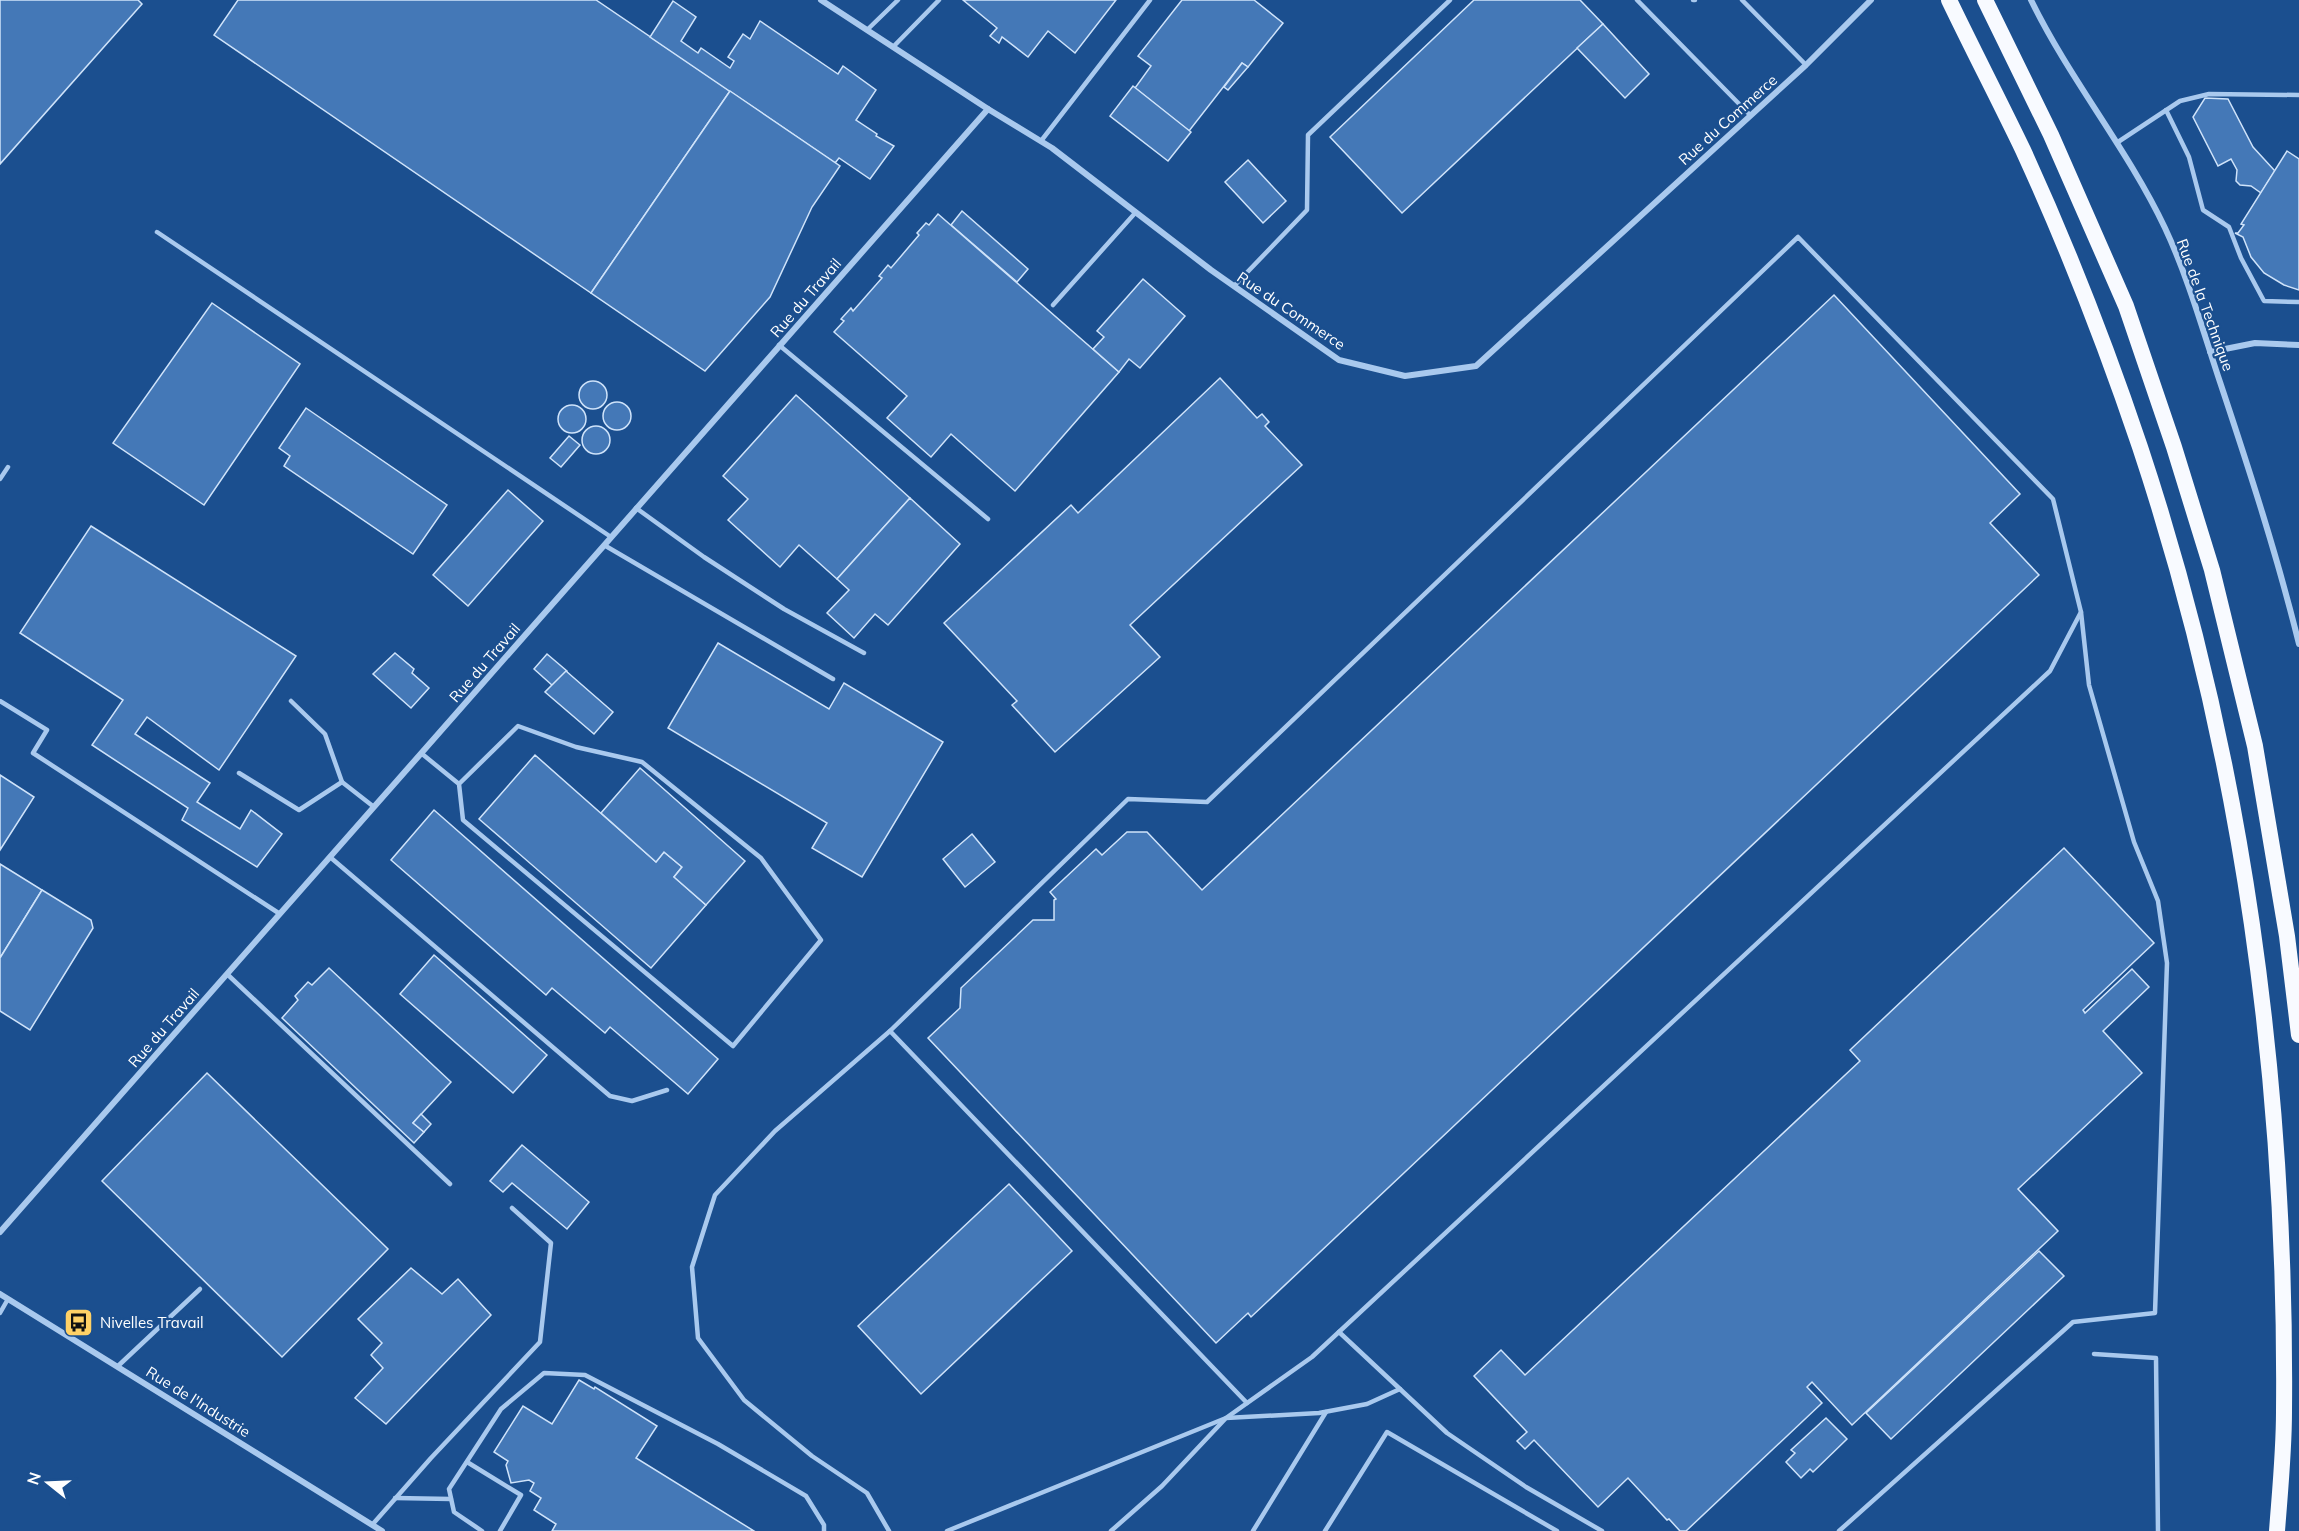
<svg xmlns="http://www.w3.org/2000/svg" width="2299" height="1531" font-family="Mulish,sans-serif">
  <rect width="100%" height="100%" fill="#1b4f8f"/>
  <g fill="#4478b7" stroke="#cfe3fa" stroke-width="1.5">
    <path d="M0 0H138L142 4 0 164Z"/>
    <path d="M238 0H596L730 91 591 293 214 35Z"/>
    <path d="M963 0H1116L1075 53 1048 31 1028 57 1002 37 999 43 990 36 997 28Z"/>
    <path d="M1182 0H1254L1283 23 1248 67 1242 63 1189 131 1135 88 1151 66 1138 56Z"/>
    <path d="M1474 0H1580L1603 24 1402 213 1330 137Z"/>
    <path d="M673 1 696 17 681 41 698 53 701 48 730 68 734 61 728 57 743 34 750 39 760 21 838 74 843 66 876 90 856 120 877 134 876 136 894 146 870 179 839 158 835 163 650 37Z"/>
    <path d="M1603 24 1649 74 1625 98 1577 48Z"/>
    <path d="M1242 63 1248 67 1228 90 1224 87Z"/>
    <path d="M1133 86 1191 132 1168 161 1110 116Z"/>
    <path d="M730 91 840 166 812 207 770 297 705 371 591 293Z"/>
    <path d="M2205 98 2228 99 2253 147 2275 171 2261 193 2251 186 2240 185 2236 181 2237 170 2231 159 2218 166 2193 117Z"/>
    <path d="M2287 151 2299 159V290L2284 285 2264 273 2251 257 2243 237 2235 233H2238L2244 225 2241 224Z"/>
    <path d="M1248 160 1286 201 1263 223 1225 182Z"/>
    <path d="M962 211 1028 269 1017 282 951 225Z"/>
    <path d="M938 214 1119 372 1015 491 951 434 931 457 887 418 907 396 834 332 844 321 841 319 851 308 853 311 882 278 879 276 888 265 891 268 919 235 917 233 926 223 929 225Z"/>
    <path d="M1143 279 1185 316 1140 368 1129 359 1119 372 1093 349 1104 337 1097 331Z"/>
    <path d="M1834 295 2020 494 1990 523 2039 575 1251 1317 1248 1313 1216 1343 928 1038 960 1008 961 988 1033 920H1054V900L1056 899 1050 892 1096 849 1102 855 1127 832H1147L1202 890Z"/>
    <path d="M212 303 300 364 204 505 113 443Z"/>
    <path d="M1220 378 1257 418 1262 414 1269 422 1265 426 1302 465 1130 625 1160 657 1055 752 1012 705 1017 701 944 623 1071 505 1078 513Z"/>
    <circle cx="593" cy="395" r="14"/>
    <path d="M796 395 910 498 837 579 799 545 780 567 728 520 748 499 723 476Z"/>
    <circle cx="617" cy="416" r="14"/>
    <circle cx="572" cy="419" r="14"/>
    <path d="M306 408 447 505 413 554 284 466 290 456 279 448Z"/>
    <circle cx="596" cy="440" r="14"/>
    <path d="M569 436 580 445 561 467 550 458Z"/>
    <path d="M508 490 543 521 468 606 433 575Z"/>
    <path d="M910 498 960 544 888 625 875 614 854 638 827 613 849 590 837 579Z"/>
    <path d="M91 526 296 656 219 770 147 717 135 734 210 783 197 802 240 829 251 810 282 834 257 867 182 820 188 808 92 745 123 700 20 633Z"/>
    <path d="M718 643 829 709 844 683 943 742 862 877 812 848 827 823 668 728Z"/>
    <path d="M395 653 414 669 412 673 429 688 411 708 373 674Z"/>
    <path d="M547 654 567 671 553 686 534 669Z"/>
    <path d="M566 671 613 712 594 734 545 692Z"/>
    <path d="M535 755 656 862 664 852 682 867 674 877 706 905 651 968 479 819Z"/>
    <path d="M640 768 745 861 706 905 674 877 682 867 664 852 656 862 601 813Z"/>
    <path d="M0 775 34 797 0 850Z"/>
    <path d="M434 810 718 1059 688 1094 610 1027 605 1033 552 988 546 995 391 860Z"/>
    <path d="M972 834 995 862 965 887 943 859Z"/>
    <path d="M2064 848 2154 943 2083 1010 2085 1013 2132 969 2149 987 2103 1031 2142 1073 2018 1189 2058 1231 1852 1425 1812 1382 1807 1387 1822 1403 1686 1531H1680L1669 1519 1667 1520 1628 1478 1598 1507 1534 1440 1525 1449 1517 1441 1527 1432 1474 1376 1501 1350 1525 1375 1860 1061 1850 1050Z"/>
    <path d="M0 864 42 890 0 958Z"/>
    <path d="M42 890 91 920 93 928 30 1030 0 1011V958Z"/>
    <path d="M434 955 547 1055 513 1093 400 994Z"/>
    <path d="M329 968 451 1082 413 1123 424 1132 414 1143 282 1018 298 1000 295 996 308 982 312 985Z"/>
    <path d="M207 1073 388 1249 282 1357 102 1181Z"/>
    <path d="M421 1114 431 1124 424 1132 413 1123Z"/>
    <path d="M522 1145 589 1202 567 1229 512 1183 503 1192 490 1181Z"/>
    <path d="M1009 1184 1072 1251 921 1394 858 1326Z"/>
    <path d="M2039 1251 2064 1276 1891 1439 1866 1413Z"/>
    <path d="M411 1268 442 1294 458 1279 491 1315 386 1424 355 1398 383 1368 371 1355 382 1343 358 1319Z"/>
    <path d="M579 1380 594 1389 595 1387 657 1426 636 1458 754 1531H552L556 1524 534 1510 541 1498 530 1491 534 1483 529 1480 511 1483 506 1465 508 1461 494 1452 523 1406 552 1424Z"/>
    <path d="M1826 1418 1847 1439 1813 1472 1810 1469 1801 1478 1786 1462 1795 1453 1791 1450Z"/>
  </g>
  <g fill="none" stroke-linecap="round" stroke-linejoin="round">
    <g stroke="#a9c9ee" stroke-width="4.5">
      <path d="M1637 0 1750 115"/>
      <path d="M1693 0H1695"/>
      <path d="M1742 0 1806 65"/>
      <path d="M867 30 898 0"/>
      <path d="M893 47 939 0"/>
      <path d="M2166 110 2189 157 2203 210 2229 227 2241 258 2264 301 2299 302"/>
      <path d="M1041 141 1150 0"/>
      <path d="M2118 142 2180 101 2209 94 2299 95"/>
      <path d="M157 232 611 537"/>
      <path d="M1234 286 1307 210 1308 135 1450 0"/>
      <path d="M1053 305 1136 212"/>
      <path d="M779 345 988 519"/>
      <path d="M0 479 8 467"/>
      <path d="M636 508 704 557 784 609 864 653"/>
      <path d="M604 545 833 679"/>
      <path d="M0 701 47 730 33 753 280 914"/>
      <path d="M291 701 325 734 342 782 374 807"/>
      <path d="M421 753 459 784 463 820 733 1046 821 940 761 858 642 762 576 747 518 726 459 784"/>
      <path d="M239 773 299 810 342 782"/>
      <path d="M330 857 610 1096 632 1101 667 1090"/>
      <path d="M227 974 450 1184"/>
      <path d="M890 1031 1247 1403"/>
      <path d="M0 1313 8 1299"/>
      <path d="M1339 1332 1447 1433 1526 1487 1602 1531"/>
      <path d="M2094 1354 2156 1358 2158 1531"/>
      <path d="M118 1366 200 1289"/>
      <path d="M467 1462 521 1495 500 1531"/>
      <path d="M395 1498 451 1499"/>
      <path d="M372 1525 431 1458 540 1342 551 1243 512 1208"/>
      <path d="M482 1531 454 1512 449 1489 501 1409 544 1373 585 1375 718 1444 806 1496 824 1525V1531"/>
      <path d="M889 1531 867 1493 812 1456 744 1400 698 1338 692 1267 715 1195 775 1131 890 1031 1128 799 1207 802 1798 237 2053 499 2081 612 2050 671 1312 1357 1226 1418 947 1531"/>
      <path d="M1111 1531 1162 1486 1226 1418 1319 1413 1367 1404 1400 1389"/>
      <path d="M1253 1531 1326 1412"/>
      <path d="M1325 1531 1387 1432 1557 1531"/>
      <path d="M1839 1531 2073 1322 2155 1313 2167 963 2158 901 2134 842 2089 685 2081 612"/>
    </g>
    <g stroke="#a9c9ee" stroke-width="6">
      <path d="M821 0 988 109 1052 148 1211 270 1339 360 1405 376 1476 366 1806 65 1871 0"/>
      <path d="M2031 0C2070 80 2127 148 2165 228 2188 277 2203 331 2220 382 2249 469 2277 555 2299 644"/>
      <path d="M2210 352 2255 343 2299 345"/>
      <path d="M0 1232 988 109"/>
      <path d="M0 1294 382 1531"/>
    </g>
    <g stroke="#f8faff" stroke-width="16">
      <path d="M1949 0C1973 50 1999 100 2023 150 2067 246 2106 346 2140 447 2243 757 2287 1085 2284 1412 2284 1451 2280 1491 2277 1531"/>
      <path d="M1985 0 2051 135 2126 306 2174 447 2212 570 2255 746 2287 936 2299 1035"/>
    </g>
  </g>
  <defs>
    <symbol id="bus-square" viewBox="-11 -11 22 22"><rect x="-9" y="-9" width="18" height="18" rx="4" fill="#ffd166" stroke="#1b4f8f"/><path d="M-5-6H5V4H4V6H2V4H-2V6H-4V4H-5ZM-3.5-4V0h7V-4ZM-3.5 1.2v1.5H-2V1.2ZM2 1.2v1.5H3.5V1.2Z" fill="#111"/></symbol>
  </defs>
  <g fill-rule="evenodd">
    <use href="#bus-square" x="62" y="1306" width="33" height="33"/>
  </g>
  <g text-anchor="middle" stroke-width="4.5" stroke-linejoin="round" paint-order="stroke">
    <g font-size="15" fill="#fff" stroke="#1b4f8f">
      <text transform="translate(1728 120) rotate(-42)" y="5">Rue du Commerce</text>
      <text transform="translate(806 298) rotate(-49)" y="5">Rue du Travail</text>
      <text transform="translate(2205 305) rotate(70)" y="5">Rue de la Technique</text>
      <text transform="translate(1291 311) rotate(34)" y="5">Rue du Commerce</text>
      <text transform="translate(485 663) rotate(-49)" y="5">Rue du Travail</text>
      <text transform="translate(164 1028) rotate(-49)" y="5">Rue du Travail</text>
      <text transform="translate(198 1402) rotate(32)" y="5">Rue de l'Industrie</text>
    </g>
    <g font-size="15" fill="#fff" stroke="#1b4f8f" text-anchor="start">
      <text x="100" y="1328">Nivelles Travail</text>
    </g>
  </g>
  <g transform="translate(48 1483) rotate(288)" stroke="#1b4f8f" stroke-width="4.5" paint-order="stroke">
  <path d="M0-4.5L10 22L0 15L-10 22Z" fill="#ffffff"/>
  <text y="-9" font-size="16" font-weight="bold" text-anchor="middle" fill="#ffffff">N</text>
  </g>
</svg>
